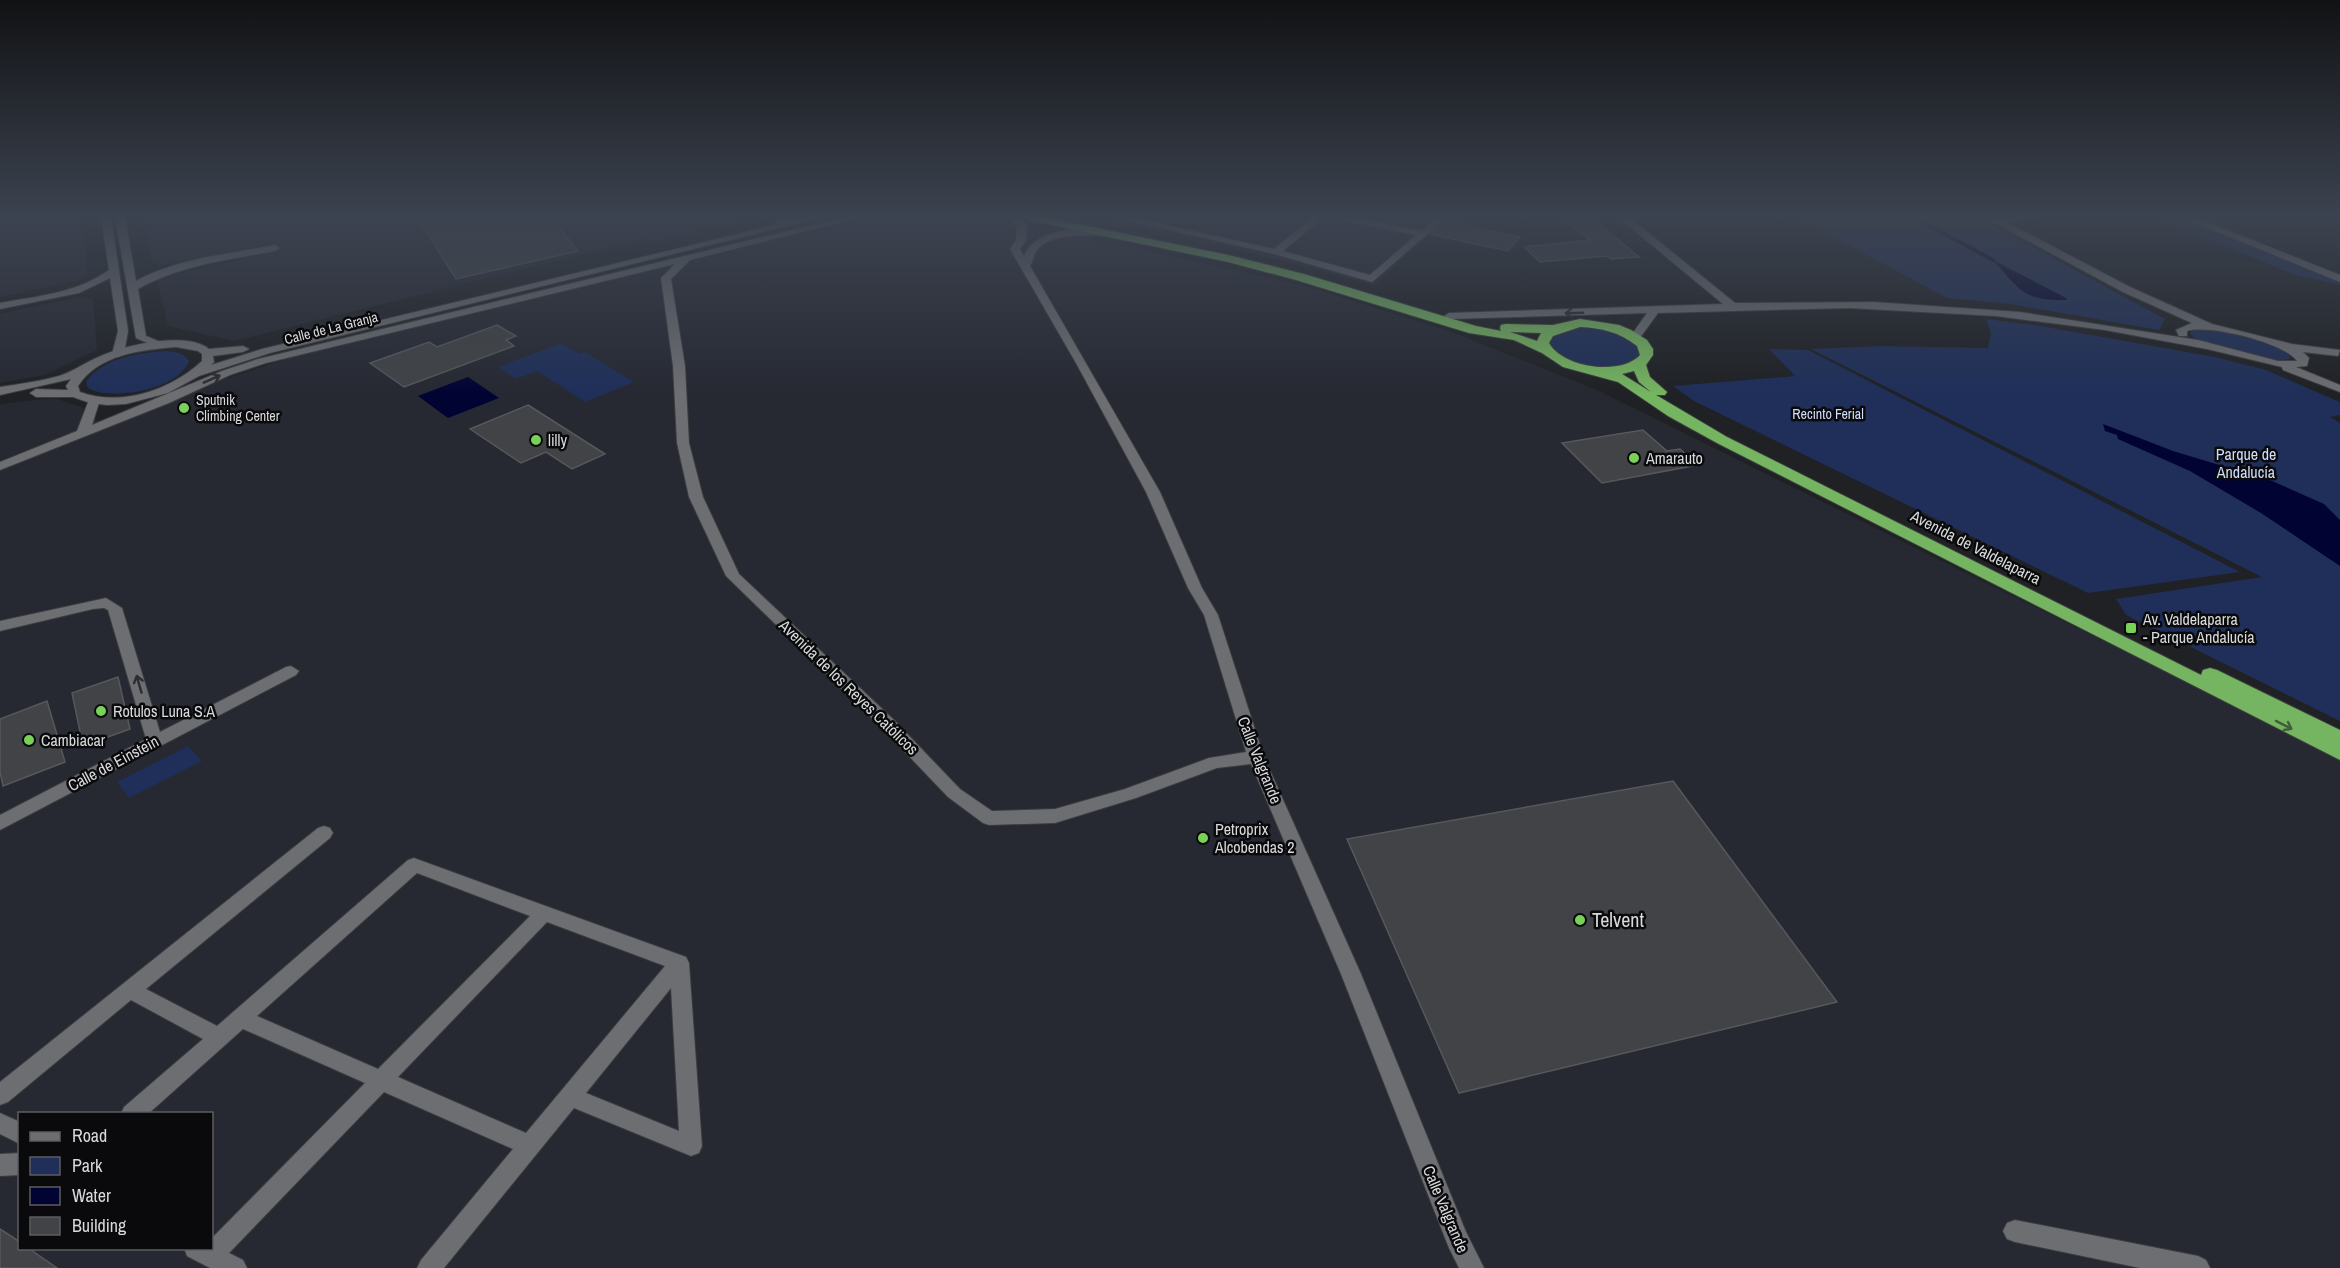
<svg xmlns="http://www.w3.org/2000/svg" width="2340" height="1268" font-family="'Archivo Narrow',sans-serif">
  <rect width="100%" height="100%" fill="#1f2124"/>
  <g fill="#262932" fill-rule="evenodd">
    <path d="M0 217H82L88 275 80 280 0 297Z"/>
    <path d="M144 217H758L657 241 645 239 234 341 168 326 157 280 171 275 274 252 271 244 160 266 152 262Z"/>
    <path d="M955 217H992L1302 285 1449 331 1597 390 2340 758V1268H0V404L54 398 82 407 85 413 107 427 222 380 296 356 588 284 873 218 920 221ZM20 1114H212V1248H20Z"/>
    <path d="M1092 217H1444L1375 286 1268 257Z"/>
    <path d="M79 297 93 299 97 350 45 375 0 383V314Z"/>
  </g>
  <g fill="#1f2f59">
    <path d="M1797 217H1977L2165 319 2159 330 2010 304 1947 298Z"/>
    <path d="M2154 217H2181L2340 282V285L2295 275Z"/>
    <path d="M1986 319 2035 325 2215 357 2266 370 2340 402V415L2330 417 2340 423V721L2126 615 2116 599 2262 577 1811 349 1881 346 1988 348 1991 333Z"/>
    <path d="M1575 326 1606 328 1638 344 1641 357C1609 376 1578 369 1550 347L1549 340 1553 333Z"/>
    <path d="M2198 329C2219 331 2279 341 2291 358 2272 367 2213 346 2193 337L2190 333 2192 331Z"/>
    <path d="M561 343 580 354 585 352 634 382 585 402 537 371 516 379 498 367Z"/>
    <path d="M1769 349 1808 350 2240 572 2088 593 1694 401 1673 386 1795 376Z"/>
    <path d="M165 351C175 352 184 352 189 361 180 389 111 402 88 388L86 382C102 358 139 353 165 351Z"/>
    <path d="M188 746 202 761 129 798 117 782Z"/>
  </g>
  <g fill="#010332">
    <path d="M1993 260 2066 298 2067 300C2023 301 2020 290 1993 260Z"/>
    <path d="M468 377 499 398 448 418 418 396Z"/>
    <path d="M2103 424 2173 451 2272 481 2324 504 2340 520V566L2261 513 2190 471 2118 439 2117 435 2105 431Z"/>
  </g>
  <g fill="none" stroke-linecap="round" stroke-linejoin="round">
    <path stroke="#010332" stroke-width="4" d="M1913 217 1993 260"/>
  </g>
  <g fill="#414346" stroke="#56585b" stroke-width="1.5">
    <path d="M417 217H551L578 251 456 279Z"/>
    <path d="M1561 217H1591L1639 257 1611 259 1607 256 1540 262 1524 247 1590 240Z"/>
    <path d="M1446 221 1467 225 1466 226 1520 237 1508 251 1430 234Z"/>
    <path d="M497 325 516 336 506 340 514 346 404 387 370 363 429 342 437 347Z"/>
    <path d="M528 405 605 454 572 469 546 452 521 463 470 429Z"/>
    <path d="M1643 430 1667 451 1680 449 1698 465 1602 483 1562 443Z"/>
    <path d="M118 677 130 729 83 746 72 693Z"/>
    <path d="M47 701 65 762 3 786 0 772V719Z"/>
    <path d="M1673 781 1837 1002 1459 1093 1347 839Z"/>
    <path d="M0 1229 20 1242V1248H28L57 1268H0Z"/>
  </g>
  <g fill="none" stroke-linecap="round" stroke-linejoin="round">
    <defs>
      <g id="street">
        <path d="M101 217H111L128 331 124 354 118 357 112 354 118 331 110 278 79 293 0 309V303C38 296 77 293 109 270Z"/>
        <path d="M115 217H125L136 281C178 258 229 254 275 245L280 248 275 251C228 260 180 265 138 289L146 336 163 343V347L159 348 136 338Z"/>
        <path d="M783 217H796L783 223H777V219Z"/>
        <path d="M846 217H862L690 260 671 279 685 366 689 443 703 497 739 574 894 720 960 789 992 811 1055 809 1125 789 1209 758 1246 752 1204 615 1188 588 1146 492 1076 363 1010 249 1016 240 1017 226 1006 217H1017L1027 225 1026 240 1020 249 1024 256C1035 228 1084 226 1109 231V235L1106 236C1086 236 1053 232 1038 249 1034 254 1033 261 1030 266L1160 492 1202 588 1218 615 1264 757 1361 974 1466 1232 1484 1268H1459L1449 1248 1341 974 1251 764 1217 768 1136 798 1055 823 989 825 983 823 948 797 882 728 726 576 689 497 677 443 673 366 661 278 675 264 266 363 230 375 169 403 0 470V462L77 431 90 397H98L100 400 92 425 222 371 258 359Z"/>
        <path d="M1113 217H1130L1274 249 1313 217H1324L1283 251 1370 275 1416 235 1340 220 1335 217H1353L1421 231 1437 217H1447L1372 282 1274 254Z"/>
        <path d="M1618 217H1629L1735 303 1873 302 2020 312 2198 340 2278 361H2297C2285 343 2209 324 2187 331V336H2179L2176 330 2192 323 2123 292 1984 217 2000 219 2030 217 2008 223 2130 287 2212 324 2292 344 2340 350 2338 356 2303 352 2309 358 2307 366 2296 367 2340 385V392L2283 370 2282 367 2207 349 2105 330 1996 316 1849 308 1658 313 1639 339 1635 340 1630 337 1647 313 1449 319 1444 316 1449 313 1723 304Z"/>
        <path d="M2181 217H2194L2340 275V282Z"/>
        <path d="M106 598 122 608 160 732 286 667 291 666 299 671 296 675 0 830V815L146 739 108 610 104 608 93 609 0 631V621Z"/>
        <path d="M324 826 330 828 333 833 330 838 146 989 217 1026 408 860 414 858 686 957 689 963 702 1146 699 1153 691 1156 574 1108 444 1268H417L421 1260 513 1149 384 1092 229 1253 243 1260 247 1268H210L187 1256 184 1248H212V1238L365 1083 243 1029 148 1114H121L124 1107 203 1039 131 1000 8 1102 0 1105V1082L318 828ZM417 873 530 916 378 1069 257 1016ZM547 922 665 966 526 1133 398 1077ZM671 988 679 1131 586 1093Z"/>
        <path d="M0 1113 20 1122V1144L0 1134Z"/>
        <path d="M20 1153V1175L0 1176V1154Z"/>
        <path d="M2015 1220 2198 1256 2206 1260 2210 1268H2140L2015 1242 2007 1239 2003 1231 2007 1223Z"/>
      </g>
      <path id="secondary" d="M808 217H824L270 353 199 376 168 393 126 404 107 405 90 403 73 397H36L30 393 36 389 68 390 66 386 71 379 0 395V387C18 384 37 382 55 377 72 373 85 362 101 356 125 345 187 331 209 349L243 346 249 349 243 352 213 356 214 362 211 365 262 349ZM176 347 198 351 202 354V361C171 390 121 407 80 392L78 386C99 354 141 350 176 347Z"/>
      <path id="highway" d="M1022 217H1043L1228 255 1304 274 1476 326 1501 331 1500 328 1501 325 1506 324 1553 325 1580 319 1619 325 1631 330 1647 340 1653 349V355L1646 365 1650 377 1667 392 1665 395H1656L1727 437 2201 675 2203 670 2210 668 2217 670 2340 730V760L1717 443 1668 416 1618 382 1563 367 1542 353 1514 340 1469 333 1296 280 1228 262 1028 220ZM1580 327C1602 328 1619 332 1637 346L1640 355C1621 376 1563 368 1549 343L1553 336ZM1510 332 1541 333 1537 341ZM1634 371 1639 382 1651 392 1622 374Z"/>
    </defs>
    <use href="#street" stroke="#3b3c3e" stroke-width="2"/>
    <use href="#secondary" stroke="#3b3c3e" stroke-width="2"/>
    <use href="#highway" stroke="#3b3c3e" stroke-width="2"/>
    <use href="#street" fill="#6c6e72" fill-rule="evenodd"/>
    <use href="#secondary" fill="#6c6e72" fill-rule="evenodd"/>
    <use href="#highway" fill="#75b460" fill-rule="evenodd"/>
  </g>
  <defs><path id="oneway-shaft" d="M-6 0H5M1.5-3L5.5 0L1.5 3" fill="none" stroke-width="1.6" stroke-linecap="round" stroke-linejoin="round" transform="scale(1.5)"/></defs>
  <g stroke="#2c2d30">
    <use href="#oneway-shaft" transform="translate(1574 313) rotate(178)"/>
    <use href="#oneway-shaft" transform="translate(212 379) rotate(-24)"/>
    <use href="#oneway-shaft" transform="translate(139 684) rotate(-106)"/>
  </g>
  <use stroke="#405f36" href="#oneway-shaft" transform="translate(2284 725) rotate(27)"/>
  <linearGradient id="sky" x2="0" y2="1"><stop stop-color="#111214"/><stop offset="0.55" stop-color="#3c4350"/><stop offset="1" stop-color="#3c4350" stop-opacity="0"/></linearGradient>
  <rect width="2340" height="394" fill="url(#sky)"/>
  <g fill="#78d258" stroke="#0a0a0c" stroke-width="2">
    <circle cx="184" cy="408" r="6"/>
    <circle cx="536" cy="440" r="6"/>
    <circle cx="1634" cy="458" r="6"/>
    <rect x="2125" y="622" width="12" height="12" rx="3"/>
    <circle cx="101" cy="711" r="6"/>
    <circle cx="29" cy="740" r="6"/>
    <circle cx="1203" cy="838" r="6"/>
    <circle cx="1580" cy="920" r="6"/>
  </g>
  <g text-anchor="middle" stroke-width="5" stroke-linejoin="round" paint-order="stroke">
    <g font-size="14" fill="#d8d9db" stroke="#0a0a0c">
      <text transform="translate(331 328) rotate(-14)" y="5">Calle de La Granja</text>
    </g>
    <g font-size="14" fill="#d8d9db" stroke="#0a0a0c" text-anchor="start">
      <text x="196" y="405">Sputnik<tspan x="196" dy="16">Climbing Center</tspan></text>
    </g>
    <g font-size="14" fill="#cfddff" stroke="#0a0a0c">
      <text x="1828" y="419">Recinto Ferial</text>
    </g>
    <g font-size="16" fill="#d8d9db" stroke="#0a0a0c" text-anchor="start">
      <text x="548" y="446">lilly</text>
      <text x="1646" y="464">Amarauto</text>
      <text x="2143" y="625">Av. Valdelaparra<tspan x="2143" dy="18">- Parque Andalucía</tspan></text>
      <text x="113" y="717">Rotulos Luna S.A</text>
      <text x="41" y="746">Cambiacar</text>
      <text x="1215" y="835">Petroprix<tspan x="1215" dy="18">Alcobendas 2</tspan></text>
    </g>
    <g font-size="16" fill="#cfddff" stroke="#0a0a0c">
      <text x="2246" y="460">Parque de<tspan x="2246" dy="18">Andalucía</tspan></text>
    </g>
    <g font-size="16" fill="#d8d9db" stroke="#0a0a0c">
      <text transform="translate(1976 547) rotate(27)" y="6">Avenida de Valdelaparra</text>
      <text transform="translate(849 687) rotate(44)" y="6">Avenida de los Reyes Católicos</text>
      <text transform="translate(1260 760) rotate(68)" y="6">Calle Valgrande</text>
      <text transform="translate(113 763) rotate(-28)" y="6">Calle de Einstein</text>
      <text transform="translate(1446 1209) rotate(67)" y="6">Calle Valgrande</text>
    </g>
    <g font-size="20" fill="#d8d9db" stroke="#0a0a0c" text-anchor="start">
      <text x="1592" y="927">Telvent</text>
    </g>
  </g>
  <rect x="18" y="1112" width="195" height="138" fill="#0a0a0c" stroke="#5c5d5f" stroke-width="1.5"/>
  <rect x="30" y="1132" width="30" height="9" fill="#6c6e72" stroke="#5c5d5f" stroke-width="1.5"/>
  <text x="72" y="1142" font-size="18" fill="#d8d9db">Road</text>
  <rect x="30" y="1157" width="30" height="18" fill="#1f2f59" stroke="#5c5d5f" stroke-width="1.5"/>
  <text x="72" y="1172" font-size="18" fill="#d8d9db">Park</text>
  <rect x="30" y="1187" width="30" height="18" fill="#010332" stroke="#5c5d5f" stroke-width="1.5"/>
  <text x="72" y="1202" font-size="18" fill="#d8d9db">Water</text>
  <rect x="30" y="1217" width="30" height="18" fill="#414346" stroke="#5c5d5f" stroke-width="1.5"/>
  <text x="72" y="1232" font-size="18" fill="#d8d9db">Building</text>
</svg>
